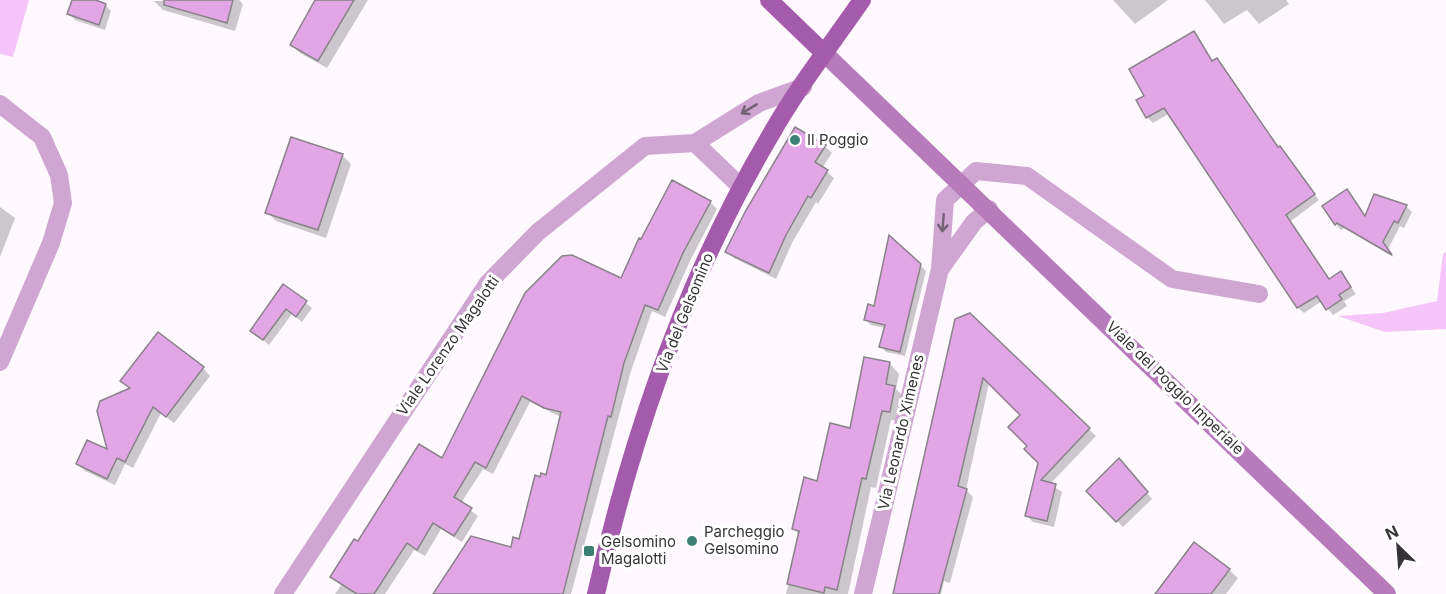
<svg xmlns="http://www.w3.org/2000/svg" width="1446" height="594" font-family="Inter,sans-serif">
  <rect width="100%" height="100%" fill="#fff9ff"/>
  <g fill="#f5c5f9">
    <path d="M0 0H29L13 57 0 54Z"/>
    <path d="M1446 252V329L1385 332 1338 316 1383 313 1437 301 1443 254Z"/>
  </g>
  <g fill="#0003">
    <path d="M74 0H91L105 5 111 11 105 30 75 20 69 14Z"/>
    <path d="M239 0 243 4 235 31 163 10 154 1Z"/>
    <path d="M317 0H368L327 68 300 53 291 45Z"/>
    <path d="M1113 0H1168L1135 24Z"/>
    <path d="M1205 0H1286L1289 4 1259 24 1247 10 1224 24Z"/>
    <path d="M1194 33 1213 62 1216 60 1222 66 1279 148 1319 200 1291 221 1330 280 1341 273 1356 294 1344 301 1347 306 1333 315 1322 301 1304 313 1298 308 1170 113 1153 123 1147 117 1146 96Z"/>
    <path d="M292 139 343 156 351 164 326 238 276 221 267 212Z"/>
    <path d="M825 146 832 153 822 168 834 178 818 204 816 202 792 243 776 279 734 258 727 252Z"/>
    <path d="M1352 197 1366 217 1406 206 1412 212 1404 228 1400 226 1388 249 1394 257 1344 228 1341 230 1336 224Z"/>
    <path d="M710 202 717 209 690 261 665 317 652 311 631 371 571 594H436L521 541 541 479 547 476 561 417 530 402 493 474 483 469 461 503 478 516 462 542 441 529 425 556 414 550 385 594H335L341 585 332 576 359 543 621 280 642 241Z"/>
    <path d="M0 207 15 218 0 257Z"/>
    <path d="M920 265 926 271 905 356 886 352 881 346 885 328 871 325 866 320Z"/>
    <path d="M284 286 312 308 302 322 292 314 269 345 252 331Z"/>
    <path d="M969 315 1096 436 1050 484 1062 492 1054 527 1033 522 1026 515 1040 462 1029 446 1022 415 989 383 966 490 973 497 950 583 944 581 941 594H894Z"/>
    <path d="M890 364 899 374 896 389 904 397 899 421 891 420 876 488 871 487 848 594H786L800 535 793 528Z"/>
    <path d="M203 368 210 376 174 423 161 413 133 468 125 464 115 485 85 471 77 464 109 452 131 390 122 381Z"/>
    <path d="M1125 466 1152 499 1123 527 1088 491Z"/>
    <path d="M1229 570 1238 578 1226 594H1156Z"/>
  </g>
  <g fill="#e2a6e6" stroke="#898289" stroke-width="1.5">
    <path d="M72 0H96L106 4 99 25 67 14Z"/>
    <path d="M164 0H233L227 23 164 5Z"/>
    <path d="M315 0H354L318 61 290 45Z"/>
    <path d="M1194 31 1212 61 1217 58 1278 147 1280 146 1315 194 1286 215 1329 279 1341 271 1351 287 1339 295 1342 299 1326 310 1317 296 1297 308 1164 108 1146 118 1136 100 1144 96 1129 69Z"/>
    <path d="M795 127 826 145 815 162 828 170 811 198 808 196 786 235 769 273 725 252 745 212Z"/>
    <path d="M291 137 343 154 318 230 265 213Z"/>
    <path d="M672 180 711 201 683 253 658 310 645 305 624 363 611 417 608 416 563 594H433L471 536 511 547 513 537 519 539 535 475 540 477 541 473 546 475 561 412 544 408 522 396 486 468 475 462 454 497 472 508 454 536 433 523 417 550 407 543 374 594H357L330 577 354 539 358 541 419 444 442 458 525 293 562 256 572 255 621 278 639 238 641 239Z"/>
    <path d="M1347 189 1365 216 1374 194 1407 205 1398 223 1394 221 1383 242 1392 255 1337 223 1335 225 1322 206Z"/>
    <path d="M889 235 921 264 900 352 879 347 885 325 864 320 868 304 874 306Z"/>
    <path d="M283 284 307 301 296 317 286 309 263 340 250 331Z"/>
    <path d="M970 313 1090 428 1041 480 1056 484 1047 521 1025 516 1038 463 1024 449 1027 446 1008 427 1020 415 983 378 958 486 967 489 939 594H893L955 319Z"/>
    <path d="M158 332 204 367 166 417 153 407 125 462 117 458 107 479 76 464 87 440 107 449 97 411 100 401 130 388 120 381Z"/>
    <path d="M864 357 890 362 886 384 895 386 890 412 882 411 866 479 862 478 837 590 825 587 824 593 787 584 799 531 792 529 804 477 817 481 830 423 850 428Z"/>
    <path d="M1119 458 1148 492 1116 522 1086 491Z"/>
    <path d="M1194 542 1230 569 1211 594H1155Z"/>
  </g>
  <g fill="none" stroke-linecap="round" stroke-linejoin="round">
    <g stroke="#cfa6d2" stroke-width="18">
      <path d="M0 104 42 137 59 175 63 203 51 243 0 362"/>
      <path d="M695 143 741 187"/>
      <path d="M941 268 974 222 989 209"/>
      <path d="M283 594 488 283 538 232 645 146 695 143 759 103 803 87"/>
      <path d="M863 594 940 269 945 200 976 171 1027 176 1172 279 1259 294"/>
    </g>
    <path stroke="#b77bbc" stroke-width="18" d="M824 53 1387 594"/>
    <g stroke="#a55bac" stroke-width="18">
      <path d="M769 0 824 53"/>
      <path d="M596 594C632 435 687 276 770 136 797 88 831 45 862 0"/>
    </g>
  </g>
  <defs><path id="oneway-shaft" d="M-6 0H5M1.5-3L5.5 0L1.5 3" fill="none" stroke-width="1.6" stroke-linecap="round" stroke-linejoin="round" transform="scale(1.5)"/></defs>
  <g stroke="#736275">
    <use href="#oneway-shaft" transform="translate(749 109) rotate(149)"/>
    <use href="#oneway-shaft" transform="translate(943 223) rotate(95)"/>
  </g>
  <g fill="#3c8073" stroke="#fff" stroke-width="2">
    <circle cx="795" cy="140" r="6"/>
    <circle cx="692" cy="541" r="6"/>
    <rect x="583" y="545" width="12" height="12" rx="3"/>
  </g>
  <g text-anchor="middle" stroke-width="6" stroke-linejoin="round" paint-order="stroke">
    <g font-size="15" fill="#363437" stroke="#fff" text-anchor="start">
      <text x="807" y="145">Il Poggio</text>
      <text x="704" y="537">Parcheggio<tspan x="704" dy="17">Gelsomino</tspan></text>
      <text x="601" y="547">Gelsomino<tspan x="601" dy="17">Magalotti</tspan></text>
    </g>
    <g font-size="15" fill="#363437" stroke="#fff">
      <text transform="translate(685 313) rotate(-68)" y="5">Via del Gelsomino</text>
      <text transform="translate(448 346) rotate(-55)" y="5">Viale Lorenzo Magalotti</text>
      <text transform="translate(1175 388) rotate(44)" y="5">Viale del Poggio Imperiale</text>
      <text transform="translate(901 432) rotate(-77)" y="5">Via Leonardo Ximenes</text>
    </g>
  </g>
  <g transform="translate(1398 546) rotate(335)" stroke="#ffffff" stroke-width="4.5" paint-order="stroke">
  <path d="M0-4.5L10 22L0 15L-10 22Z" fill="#363437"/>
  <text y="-9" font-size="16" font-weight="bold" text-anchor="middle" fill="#363437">N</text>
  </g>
</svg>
